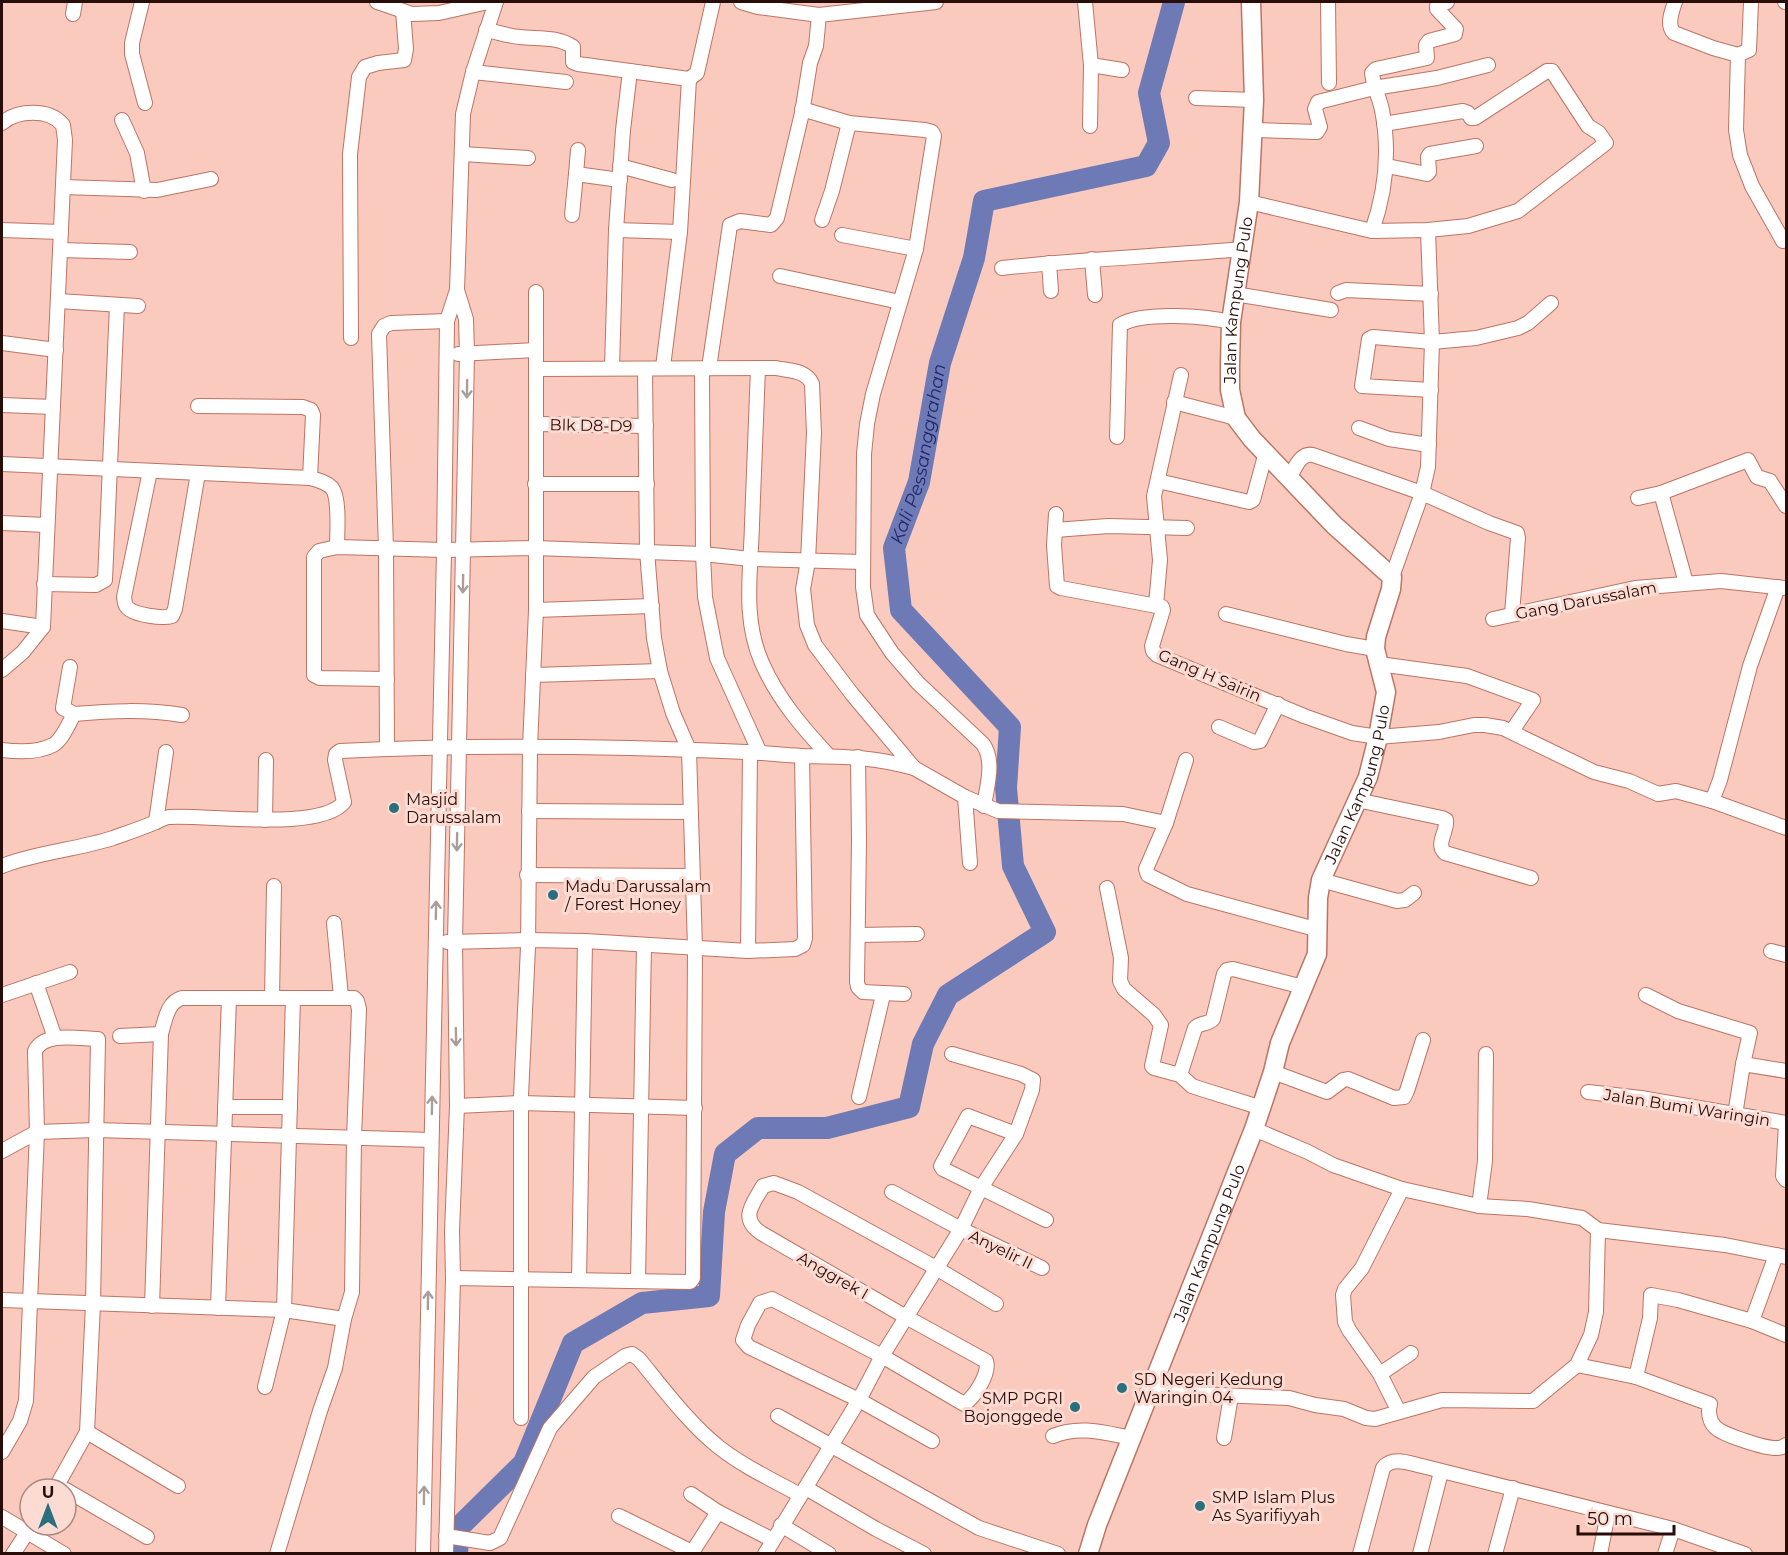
<svg xmlns="http://www.w3.org/2000/svg" width="1788" height="1555" font-family="Montserrat,sans-serif">
  <rect width="100%" height="100%" fill="#facabe"/>
  <g fill="none" stroke-linecap="round" stroke-linejoin="round">
    <path stroke="#6d7ab5" stroke-width="22" id="s1" d="M457 1554 459 1527 524 1463 573 1343 642 1303 709 1296 714 1212 725 1154 758 1128H827L909 1107 923 1044 948 995 1045 932 1013 866 1006 788 1010 727 901 610 894 548 919 482 940 363 974 258 984 201 1146 166 1159 143 1149 93 1174 2"/>
    <defs>
      <g id="street">
        <path d="M142 2 132 43V54L145 103"/>
        <path d="M377 2 412 14 439 13 488 2"/>
        <path d="M741 2 758 7 819 15 936 2"/>
        <path d="M1085 2 1091 65 1090 126"/>
        <path d="M1328 2 1329 83"/>
        <path d="M1675 2C1672 11 1666 25 1674 33L1713 48 1738 55"/>
        <path d="M1751 2 1749 50 1738 55 1736 130 1740 155 1752 186 1783 241"/>
        <path d="M1785 2H1786"/>
        <path d="M73 14 75 2"/>
        <path d="M486 30C497 32 508 36 520 37 537 39 558 36 573 47V62L578 64 689 79 697 73 713 2"/>
        <path d="M1091 65 1122 70"/>
        <path d="M473 72 566 82"/>
        <path d="M1196 98 1254 100"/>
        <path d="M802 109 849 123 925 130 932 132 934 136 916 249 873 394 867 424 864 454 863 587 867 615 892 653 918 683 983 744C995 761 987 786 984 806"/>
        <path d="M122 120 137 153 144 191"/>
        <path d="M2 123C17 110 49 108 63 125L65 140 43 627 23 652 2 670"/>
        <path d="M1253 130 1317 132 1320 127 1315 109 1318 102 1374 88 1437 78 1488 65"/>
        <path d="M578 150 576 174 620 180"/>
        <path d="M463 154 528 158"/>
        <path d="M620 166 672 180"/>
        <path d="M1387 166 1427 174 1429 172 1428 157 1430 154 1476 146"/>
        <path d="M63 187 157 190 211 179"/>
        <path d="M1249 202 1372 231 1428 230 1468 226 1518 211 1606 143 1599 133 1588 126 1552 71H1547L1475 118H1471L1468 113 1463 111 1384 124"/>
        <path d="M572 215 576 174"/>
        <path d="M822 220 832 191 849 123"/>
        <path d="M2 230 61 232"/>
        <path d="M616 230 680 232"/>
        <path d="M1372 231C1386 191 1390 151 1382 110 1379 96 1374 89 1372 73L1376 69 1427 58 1426 45 1429 41 1455 34 1456 29 1437 9V6L1447 2"/>
        <path d="M842 235 916 249"/>
        <path d="M60 250 130 252"/>
        <path d="M1092 259 1095 295"/>
        <path d="M1049 263 1051 291"/>
        <path d="M1002 268C1082 259 1163 256 1243 249"/>
        <path d="M780 276 900 302"/>
        <path d="M1338 293 1346 290 1431 294"/>
        <path d="M1235 294 1331 310"/>
        <path d="M58 301 138 306"/>
        <path d="M351 338 350 154 359 77 365 67 378 63 404 60 406 49 403 11"/>
        <path d="M2 343 56 350"/>
        <path d="M458 354 535 350"/>
        <path d="M663 367 680 232 689 79"/>
        <path d="M612 368 616 230 623 130 630 71"/>
        <path d="M709 368 730 225 740 221 771 225 777 218 802 113 810 63 816 46 819 15"/>
        <path d="M758 368C756 420 754 472 752 524 751 571 742 618 762 663 778 699 802 727 828 755"/>
        <path d="M536 369 776 368C790 371 806 370 812 384L814 433 808 561 803 589 807 625 815 645 852 694 914 768 965 797 998 811 1123 814 1166 823"/>
        <path d="M702 369 703 554 705 597 717 658 760 753"/>
        <path d="M1431 390 1362 386 1369 339 1373 337 1432 342 1476 338 1518 328 1528 323 1551 303"/>
        <path d="M1174 402 1236 418"/>
        <path d="M2 405 53 407"/>
        <path d="M198 406 303 407 311 410 313 415 310 478"/>
        <path d="M536 424 646 426"/>
        <path d="M1359 428 1389 439 1429 445"/>
        <path d="M1117 437 1120 325C1142 311 1206 316 1231 322"/>
        <path d="M2 464 310 478C318 480 326 482 332 488 340 498 337 534 337 547"/>
        <path d="M150 471 124 597C125 601 124 604 127 607 133 615 163 619 172 616L175 609 198 473"/>
        <path d="M1289 478C1295 469 1300 452 1313 455L1422 493 1489 523 1517 533 1518 538 1512 614"/>
        <path d="M1158 481 1249 502 1253 500 1266 452"/>
        <path d="M535 484H647"/>
        <path d="M1638 498 1661 493"/>
        <path d="M1056 514 1054 545 1057 586 1061 588 1162 607 1163 610 1152 646 1153 651 1157 655 1304 716 1352 733 1378 737 1439 732 1474 725H1485L1503 728 1594 772 1629 781 1658 794 1676 791 1712 801"/>
        <path d="M2 523 46 525"/>
        <path d="M1055 530 1108 526 1187 528"/>
        <path d="M1392 577 1422 493 1428 467 1432 342 1428 230"/>
        <path d="M1686 583 1661 493 1748 460 1757 477 1770 481 1786 506"/>
        <path d="M44 584 96 585 105 580 117 305"/>
        <path d="M1778 587 1750 666 1720 780 1712 801 1786 828"/>
        <path d="M1156 605 1160 560 1154 496 1181 375"/>
        <path d="M536 610 652 606"/>
        <path d="M1226 614 1346 644 1375 649"/>
        <path d="M1493 619 1635 588 1721 581 1784 588"/>
        <path d="M2 621 43 627"/>
        <path d="M1379 664 1467 676 1533 700 1512 731"/>
        <path d="M533 675 660 671"/>
        <path d="M387 679 320 678 314 675V557L319 551 337 547 444 550 535 548 703 554 751 559 863 562"/>
        <path d="M74 714C110 711 145 709 182 715"/>
        <path d="M1219 727 1254 742 1260 741 1278 704"/>
        <path d="M387 748 386 549 379 334 384 326 391 323 447 321"/>
        <path d="M2 750C18 752 38 753 53 745 62 740 69 723 74 714L63 708 70 667"/>
        <path d="M858 757 859 840 857 982 858 987 863 992 904 994"/>
        <path d="M1186 760 1166 823 1146 869 1148 875 1187 894 1319 930"/>
        <path d="M965 797 970 863"/>
        <path d="M1357 800 1442 818 1446 820C1448 831 1435 844 1445 853L1531 878"/>
        <path d="M529 811 691 812"/>
        <path d="M265 820 266 760"/>
        <path d="M156 822 166 752"/>
        <path d="M2 866C37 852 76 850 113 838 127 833 142 828 156 822 160 820 164 818 169 817 205 814 321 832 344 802L335 760 336 754 340 751C475 744 611 746 746 752 765 753 783 755 801 756 844 757 871 756 914 768"/>
        <path d="M527 875 692 876"/>
        <path d="M1321 880 1397 901 1405 900 1414 893"/>
        <path d="M1107 888 1121 958 1120 981 1124 989 1154 1015 1161 1025 1152 1066 1154 1068 1180 1075 1192 1086 1201 1089 1262 1108"/>
        <path d="M334 923 341 997"/>
        <path d="M858 935 917 934"/>
        <path d="M447 942 528 940 585 941 748 951 795 949 803 945 805 938 802 756"/>
        <path d="M748 951 750 752"/>
        <path d="M1771 951 1786 955"/>
        <path d="M36 983 55 1038"/>
        <path d="M2 995 70 972"/>
        <path d="M1646 995 1678 1011 1750 1033 1743 1064"/>
        <path d="M272 998 274 886"/>
        <path d="M120 1036 161 1034"/>
        <path d="M1273 1072 1327 1092 1343 1080 1348 1079 1394 1098 1404 1097 1407 1091 1423 1040"/>
        <path d="M1180 1075 1195 1028C1200 1022 1208 1025 1213 1019L1224 974 1227 970 1233 969 1303 987"/>
        <path d="M1588 1092 1641 1098 1786 1123"/>
        <path d="M859 1097 883 995"/>
        <path d="M457 1106 521 1103 695 1108"/>
        <path d="M225 1107H290"/>
        <path d="M1735 1115 1743 1064 1786 1071"/>
        <path d="M1786 1124 1783 1176 1786 1180"/>
        <path d="M1254 1129 1308 1152 1333 1165 1402 1189 1479 1206 1528 1209 1582 1218 1598 1230 1725 1245 1786 1257"/>
        <path d="M1016 1134 968 1116 941 1166 943 1169 1046 1220"/>
        <path d="M2 1151 37 1132 96 1130 431 1140"/>
        <path d="M892 1192 961 1229 1042 1268"/>
        <path d="M1479 1206 1485 1161 1486 1054"/>
        <path d="M453 1278 690 1282 693 1278 695 948 689 750 673 713 660 671 654 638 647 551 645 369"/>
        <path d="M579 1280 585 941"/>
        <path d="M638 1281 644 945"/>
        <path d="M2 1300 284 1310 344 1319"/>
        <path d="M152 1306 161 1034C165 1021 167 1002 182 998H354L357 1001 359 1009 354 1138 352 1292 344 1319 335 1368 320 1411 277 1554"/>
        <path d="M218 1308 229 998"/>
        <path d="M1752 1321 1786 1335"/>
        <path d="M1577 1365 1636 1377 1710 1404C1708 1411 1709 1421 1715 1427 1723 1435 1766 1449 1778 1448 1782 1448 1783 1447 1786 1445"/>
        <path d="M1380 1374 1411 1353"/>
        <path d="M1636 1377 1650 1318 1651 1295 1678 1300 1752 1321 1776 1255"/>
        <path d="M265 1387 284 1310 293 998"/>
        <path d="M1149 1392 1289 1398 1315 1405 1344 1409 1366 1418 1375 1419 1442 1400 1533 1401 1577 1365 1591 1335 1596 1312 1598 1230"/>
        <path d="M1399 1412 1380 1374 1349 1330 1345 1322 1343 1295 1345 1289 1362 1268 1402 1189"/>
        <path d="M778 1416 979 1528 1058 1554"/>
        <path d="M521 1418V1096L528 947 530 747 536 610V292"/>
        <path d="M87 1432 178 1486"/>
        <path d="M1053 1436C1080 1425 1105 1433 1132 1438"/>
        <path d="M1224 1438 1231 1396"/>
        <path d="M932 1441 859 1400 749 1347 743 1340 748 1325 760 1303 772 1299 882 1356 964 1404C975 1397 990 1373 986 1361L906 1317 761 1233C739 1218 753 1204 763 1186L774 1183 798 1192 936 1268 996 1304"/>
        <path d="M2 1452 20 1421 26 1401 37 1132 35 1051C44 1031 80 1039 98 1039L93 1304 87 1432 55 1489"/>
        <path d="M806 1488 876 1529 924 1554"/>
        <path d="M66 1490 147 1537"/>
        <path d="M691 1494 718 1512"/>
        <path d="M619 1516 692 1552"/>
        <path d="M2 1517 64 1554"/>
        <path d="M781 1525 829 1554"/>
        <path d="M446 1536 490 1543 500 1538 550 1428 594 1377 625 1356 632 1354 639 1359C662 1387 691 1426 720 1448 744 1467 773 1480 800 1495"/>
        <path d="M13 1554 32 1525"/>
        <path d="M423 1554 444 550 447 321 457 290 463 114 473 72 496 2"/>
        <path d="M446 1554 453 1278 452 1231 457 1106 455 942 467 354 466 319 457 290"/>
        <path d="M691 1554 718 1512 773 1540"/>
        <path d="M765 1554 859 1400 882 1356 961 1229 981 1188 1016 1134 1032 1090 1033 1080 1021 1074 952 1054"/>
        <path d="M1360 1554 1383 1468C1392 1456 1409 1463 1422 1466L1673 1529 1745 1554"/>
        <path d="M1420 1554 1441 1472"/>
        <path d="M1495 1554 1513 1488"/>
        <path d="M1600 1554 1608 1513"/>
        <path d="M1665 1554 1673 1529"/>
      </g>
      <g id="secondary">
        <path id="s2" d="M1088 1554 1097 1525 1254 1129 1273 1072 1280 1043 1317 954 1318 898 1321 880 1368 777 1378 737 1386 692 1375 649 1376 637 1391 589 1392 577 1334 525 1252 439 1236 418 1230 390V365L1231 322 1249 202 1254 100 1251 2"/>
      </g>
    </defs>
    <use href="#street" stroke="#bc7463" stroke-width="16"/>
    <use href="#secondary" stroke="#bc7463" stroke-width="21"/>
    <use href="#street" stroke="#fff" stroke-width="14"/>
    <use href="#secondary" stroke="#fff" stroke-width="18"/>
  </g>
  <defs><path id="oneway-shaft" d="M-6 0H5M1.5-3L5.5 0L1.5 3" fill="none" stroke-width="1.6" stroke-linecap="round" stroke-linejoin="round" transform="scale(1.5)"/></defs>
  <g stroke="#a99e9c">
    <use href="#oneway-shaft" transform="translate(467 389) rotate(91)"/>
    <use href="#oneway-shaft" transform="translate(463 584) rotate(91)"/>
    <use href="#oneway-shaft" transform="translate(457 842) rotate(91)"/>
    <use href="#oneway-shaft" transform="translate(436 910) rotate(-89)"/>
    <use href="#oneway-shaft" transform="translate(456 1037) rotate(89)"/>
    <use href="#oneway-shaft" transform="translate(432 1105) rotate(-89)"/>
    <use href="#oneway-shaft" transform="translate(428 1300) rotate(-89)"/>
    <use href="#oneway-shaft" transform="translate(424 1495) rotate(-89)"/>
  </g>
  <g fill="#296f7e" stroke="#fcdbd3" stroke-width="2">
    <circle cx="394" cy="808" r="6"/>
    <circle cx="553" cy="895" r="6"/>
    <circle cx="1122" cy="1388" r="6"/>
    <circle cx="1075" cy="1407" r="6"/>
    <circle cx="1200" cy="1506" r="6"/>
  </g>
  <g text-anchor="middle" stroke-width="6" stroke-linejoin="round" paint-order="stroke">
    <g font-size="16" fill="#290d08" stroke="#fcdbd3">
      <text dy="6" stroke="none"><textPath href="#s2" startOffset="1378">Jalan Kampung Pulo</textPath></text>
      <text transform="translate(591 425) rotate(1)" y="6">Blk D8-D9</text>
      <text transform="translate(1586 600) rotate(-11)" y="6">Gang Darussalam</text>
      <text transform="translate(1210 675) rotate(23)" y="6">Gang H Sairin</text>
      <text dy="6" stroke="none"><textPath href="#s2" startOffset="820">Jalan Kampung Pulo</textPath></text>
      <text transform="translate(1687 1107) rotate(9)" y="6">Jalan Bumi Waringin</text>
      <text dy="6" stroke="none"><textPath href="#s2" startOffset="334">Jalan Kampung Pulo</textPath></text>
      <text transform="translate(1001 1249) rotate(26)" y="6">Anyelir II</text>
      <text transform="translate(833 1275) rotate(30)" y="6">Anggrek I</text>
    </g>
    <g font-size="16" fill="#290d08" stroke="#fcdbd3" text-anchor="start">
      <text x="406" y="805">Masjid<tspan x="406" dy="18">Darussalam</tspan></text>
      <text x="565" y="892">Madu Darussalam<tspan x="565" dy="18">/ Forest Honey</tspan></text>
      <text x="1134" y="1385">SD Negeri Kedung<tspan x="1134" dy="18">Waringin 04</tspan></text>
      <text x="1063" y="1404" text-anchor="end">SMP PGRI<tspan x="1063" dy="18">Bojonggede</tspan></text>
      <text x="1212" y="1503">SMP Islam Plus<tspan x="1212" dy="18">As Syarifiyyah</tspan></text>
    </g>
    <g font-size="18" font-style="italic" fill="#22276e" stroke="#fcdbd3">
      <text dy="6" stroke="none"><textPath href="#s1" startOffset="1502">Kali Pessanggrahan</textPath></text>
    </g>
  </g>
  <rect width="1788" height="1555" fill="none" stroke="#290d08" stroke-width="6"/>
  <g transform="translate(48 1507)"><circle r="28" fill="#fcdbd3" stroke="#a88982" stroke-width="1.5"/>
  <path d="M0-4.5L10 22L0 15L-10 22Z" fill="#296f7e"/>
  <text y="-9" font-size="16" font-weight="bold" text-anchor="middle" fill="#290d08">U</text>
  </g>
  <path d="M1578 1525v9h96v-9" fill="none" stroke="#290d08" stroke-width="3"/>
  <text x="1587" y="1525" font-size="18" fill="#290d08" stroke="#fcdbd3" stroke-width="4.5" paint-order="stroke">50 m</text>
</svg>
